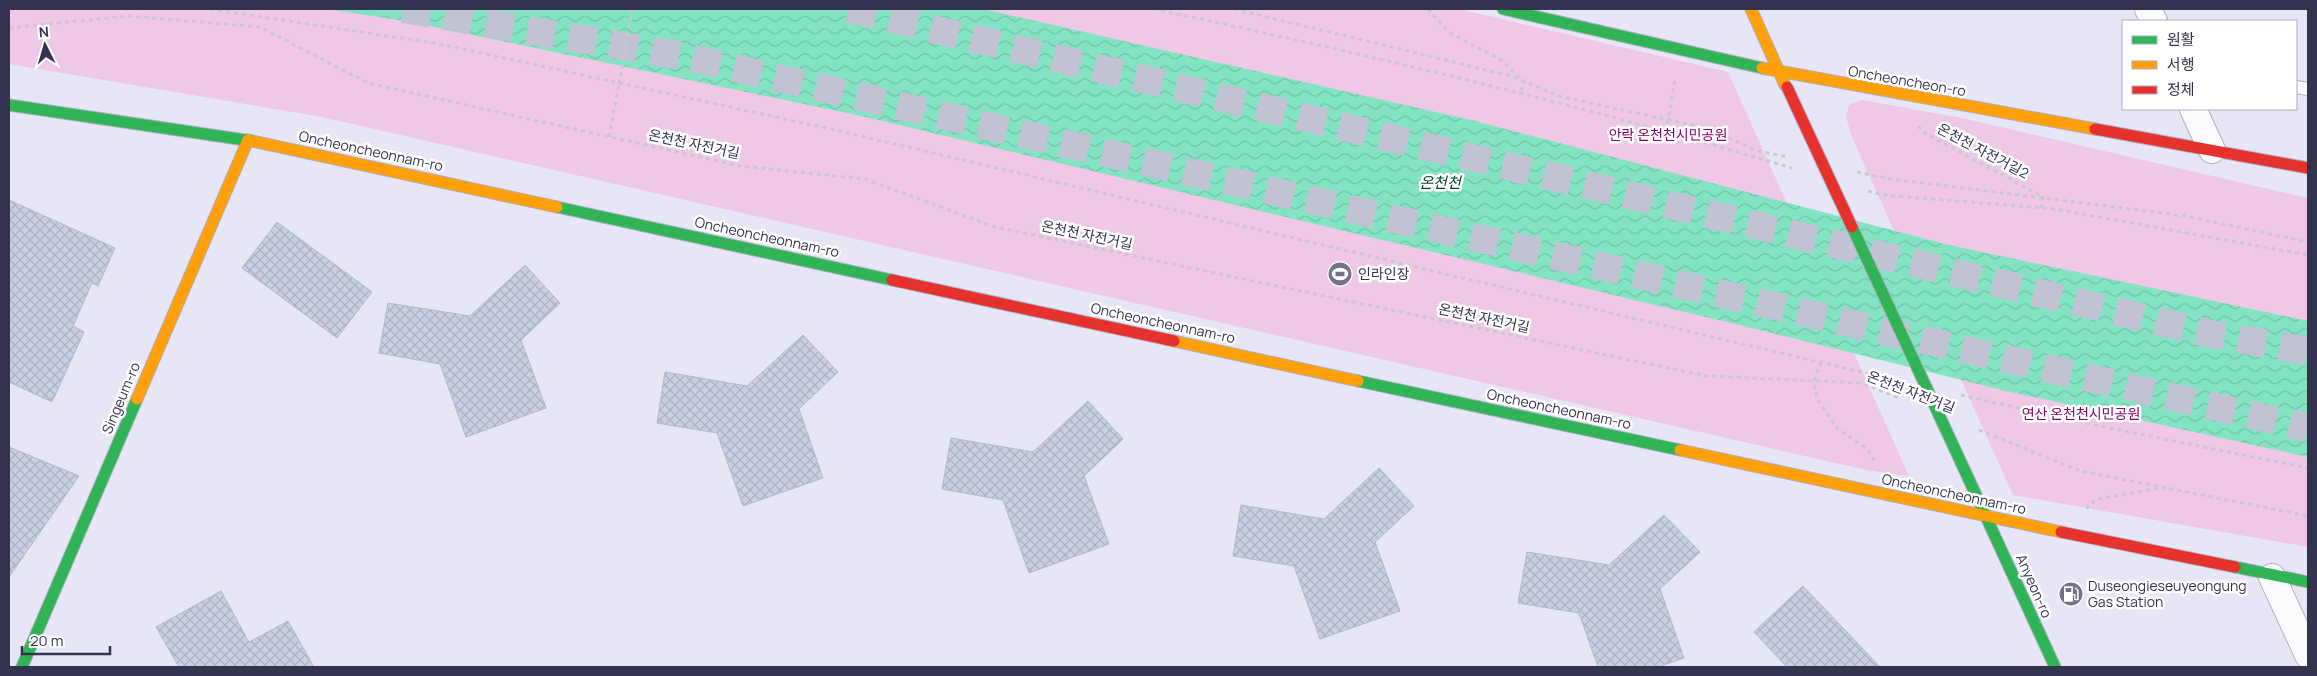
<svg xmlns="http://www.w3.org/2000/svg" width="2317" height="676" font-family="Manrope,'Noto Sans KR',sans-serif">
  <defs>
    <pattern id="water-waves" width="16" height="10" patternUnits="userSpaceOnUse" patternTransform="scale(1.25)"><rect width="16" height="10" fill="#82e4c2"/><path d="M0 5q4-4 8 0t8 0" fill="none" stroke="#71c4a8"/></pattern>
    <pattern id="building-cross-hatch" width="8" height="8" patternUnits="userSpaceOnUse" patternTransform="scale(1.25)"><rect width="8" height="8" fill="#c8cfe2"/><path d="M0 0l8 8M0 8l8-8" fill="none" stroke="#acb2c4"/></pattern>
  </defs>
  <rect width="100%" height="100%" fill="#e6e6f6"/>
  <g fill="#f1c7e7">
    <path d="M9 9H1459L1728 72 1909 476 1866 470 322 117 9 64Z"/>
    <path d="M1862 100 1962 118 2308 198V547L2013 495 1851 135 1846 116 1849 105Z"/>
  </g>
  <path fill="url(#water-waves)" d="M327 9H983L1471 120 1949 245 2308 321V457L2002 390 1723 321 866 117 411 22Z"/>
  <g fill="url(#building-cross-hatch)" stroke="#b2b8cb">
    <path d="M9 200 115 248 98 286 92 283 73 326 84 332 52 402 9 382Z"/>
    <path d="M277 222 372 292 337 338 242 268Z"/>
    <path d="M525 265 560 303 521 340 546 408 466 437 440 364 379 353 388 303 470 316Z"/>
    <path d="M803 335 838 372 799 409 823 478 743 506 717 433 657 423 665 372 747 386Z"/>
    <path d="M1088 401 1123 439 1084 476 1109 544 1029 573 1003 500 942 489 951 438 1033 452Z"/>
    <path d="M9 447 79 476 9 577Z"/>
    <path d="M1379 468 1414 506 1375 542 1400 611 1320 639 1294 566 1233 556 1241 505 1324 519Z"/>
    <path d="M1664 515 1700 552 1660 589 1684 658 1658 667H1598L1579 613 1518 603 1527 552 1609 565Z"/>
    <path d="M1803 586 1880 667H1787L1754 632Z"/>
    <path d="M221 591 249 642 288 621 314 667H179L156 627Z"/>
  </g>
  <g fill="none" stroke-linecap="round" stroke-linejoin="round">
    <g stroke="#c2c2d5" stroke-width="28" stroke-dasharray="28 14" stroke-linecap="butt">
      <path d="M403 9 682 56 2308 428"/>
      <path d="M849 9 2211 334 2308 351"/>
    </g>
    <defs>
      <path id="lane" d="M2296 87 2308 89"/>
      <g id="street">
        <path d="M2148 9 2154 21"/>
        <path d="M2193 109 2212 150"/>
        <path d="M2272 577 2308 655"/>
      </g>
      <g id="fast">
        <path d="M1503 9 1762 68"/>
        <path d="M9 105 252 141"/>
        <path d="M557 207 892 280"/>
        <path d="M1358 381 1680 450"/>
        <path d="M1965 471 2055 667"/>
        <path d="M2235 567 2308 582"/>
        <path d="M22 667 137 399"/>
      </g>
      <g id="slow">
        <path d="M1751 9 1785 85"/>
        <path d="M1762 68 2095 129"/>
        <path d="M252 141 557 207"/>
        <path d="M1174 341 1358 381"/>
        <path d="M137 399 248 140"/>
        <path d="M1680 450 2061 532"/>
      </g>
      <g id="jam">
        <path d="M2095 129 2308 168"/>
        <path d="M892 280 1174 341"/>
        <path d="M2061 532 2235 567"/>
      </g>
    </defs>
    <use href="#lane" stroke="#aeaec2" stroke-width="14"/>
    <use href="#street" stroke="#aeaec2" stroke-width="28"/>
    <use href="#fast" stroke="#aeaec2" stroke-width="13"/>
    <use href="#slow" stroke="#aeaec2" stroke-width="13"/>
    <use href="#jam" stroke="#aeaec2" stroke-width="13"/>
    <g stroke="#c8c8d0" stroke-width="3" stroke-dasharray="4 4" stroke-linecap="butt">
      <path d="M210 9 440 44 840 131 1891 379"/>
      <path d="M1153 9C1367 54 1582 105 1792 168"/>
      <path d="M1234 9 1511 76 1562 97 1707 128 1755 150 1787 157"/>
      <path d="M1428 9 1450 33 1503 61 1524 82 1520 94"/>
      <path d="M9 28 128 16 260 27 368 83 740 166 865 179 995 227 1707 376 1862 383 1899 398"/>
      <path d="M1918 126 1925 133 2043 197 2041 208"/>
      <path d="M1666 132 1675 79"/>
      <path d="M609 137 619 84"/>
      <path d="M1857 172 1885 178 2185 216 2308 242"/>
      <path d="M1868 191 1883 195 2055 209 2308 255"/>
      <path d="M1821 362 1814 381 1817 399 1838 429 1867 449 1876 463"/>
      <path d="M1961 395 2070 420 2308 468"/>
      <path d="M1979 430 2081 471 2308 516"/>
      <path d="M2087 509 2088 506 2098 499 2160 488"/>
    </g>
    <use href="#lane" stroke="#fbfbfe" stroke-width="12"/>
    <use href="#street" stroke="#fbfbfe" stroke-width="26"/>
    <use href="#fast" stroke="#30b455" stroke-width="11"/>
    <use href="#slow" stroke="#ff9f0a" stroke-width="11"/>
    <use href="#jam" stroke="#e5322d" stroke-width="11"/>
    <defs>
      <path id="fast-bridge" d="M1852 227 1965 471"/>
      <path id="jam-bridge" d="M1787 87 1852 227"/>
    </defs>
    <use href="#fast-bridge" stroke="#aeaec2" stroke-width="13" stroke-linecap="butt"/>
    <use href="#jam-bridge" stroke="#aeaec2" stroke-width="13" stroke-linecap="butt"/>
    <path stroke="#c8c8d0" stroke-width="3" stroke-dasharray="4 4" stroke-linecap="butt" d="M619 84 632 9"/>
    <use href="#fast-bridge" stroke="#30b455" stroke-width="11"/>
    <use href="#jam-bridge" stroke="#e5322d" stroke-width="11"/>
  </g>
  <defs>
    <symbol id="stadium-disc" viewBox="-11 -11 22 22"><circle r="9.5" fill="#727289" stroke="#fff"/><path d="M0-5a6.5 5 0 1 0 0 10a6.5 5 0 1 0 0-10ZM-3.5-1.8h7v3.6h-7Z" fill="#fff"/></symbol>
    <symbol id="fuel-disc" viewBox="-11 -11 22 22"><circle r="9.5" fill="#727289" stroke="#fff"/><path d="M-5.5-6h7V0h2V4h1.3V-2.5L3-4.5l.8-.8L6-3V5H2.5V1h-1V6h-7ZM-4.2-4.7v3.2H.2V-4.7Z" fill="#fff"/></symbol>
  </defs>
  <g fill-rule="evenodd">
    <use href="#stadium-disc" x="1326" y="260" width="28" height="28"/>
    <use href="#fuel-disc" x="2057" y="580" width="28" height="28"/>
  </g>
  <g text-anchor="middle" stroke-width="5" stroke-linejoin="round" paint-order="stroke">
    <g font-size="14" fill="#33334f" stroke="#fff">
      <text transform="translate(1907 81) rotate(10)" y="5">Oncheoncheon-ro</text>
      <text transform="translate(694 144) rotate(12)" y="5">온천천 자전거길</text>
      <text transform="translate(371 151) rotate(12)" y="5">Oncheoncheonnam-ro</text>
      <text transform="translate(1983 151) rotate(28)" y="5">온천천 자전거길2</text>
      <text transform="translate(1087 235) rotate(12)" y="5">온천천 자전거길</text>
      <text transform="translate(767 237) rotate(12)" y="5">Oncheoncheonnam-ro</text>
      <text transform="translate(1484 318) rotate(12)" y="5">온천천 자전거길</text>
      <text transform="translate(1163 323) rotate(12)" y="5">Oncheoncheonnam-ro</text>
      <text transform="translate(1911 392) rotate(21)" y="5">온천천 자전거길</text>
      <text transform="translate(121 398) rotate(-67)" y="5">Singeum-ro</text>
      <text transform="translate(1559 409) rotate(12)" y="5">Oncheoncheonnam-ro</text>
      <text transform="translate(1954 494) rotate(12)" y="5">Oncheoncheonnam-ro</text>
      <text transform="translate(2034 586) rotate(66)" y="5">Anyeon-ro</text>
    </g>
    <g font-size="14" fill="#870565" stroke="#fff">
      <text x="1668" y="140">안락 온천천시민공원</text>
      <text x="2081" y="419">연산 온천천시민공원</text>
    </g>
    <g font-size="14" fill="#33334f" stroke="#fff" text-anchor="start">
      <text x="1358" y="279">인라인장</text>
      <text x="2088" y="591">Duseongieseuyeongung<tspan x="2088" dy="16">Gas Station</tspan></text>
    </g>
    <g font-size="15" font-style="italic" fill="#05432e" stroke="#fff">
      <text x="1440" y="188">온천천</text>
    </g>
  </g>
  <rect width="2317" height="676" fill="none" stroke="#33334f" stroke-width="20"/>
  <rect x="2122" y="20" width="175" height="90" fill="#ffffff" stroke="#adadb9"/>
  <rect x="2132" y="36" width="25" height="8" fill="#30b455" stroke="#adadb9"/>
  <text x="2167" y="45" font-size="15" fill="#33334f">원활</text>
  <rect x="2132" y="61" width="25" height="8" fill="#ff9f0a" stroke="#adadb9"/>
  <text x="2167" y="70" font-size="15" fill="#33334f">서행</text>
  <rect x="2132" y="86" width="25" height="8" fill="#e5322d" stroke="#adadb9"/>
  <text x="2167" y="95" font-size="15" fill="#33334f">정체</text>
  <g transform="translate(45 45) rotate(355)" stroke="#ffffff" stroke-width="4" paint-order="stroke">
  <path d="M0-4L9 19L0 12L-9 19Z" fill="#33334f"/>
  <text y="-8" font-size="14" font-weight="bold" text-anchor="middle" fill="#33334f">N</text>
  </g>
  <path d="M22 646v8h88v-8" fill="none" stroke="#33334f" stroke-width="2.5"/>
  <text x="30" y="646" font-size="15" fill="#33334f" stroke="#ffffff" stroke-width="4" paint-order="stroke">20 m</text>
</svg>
